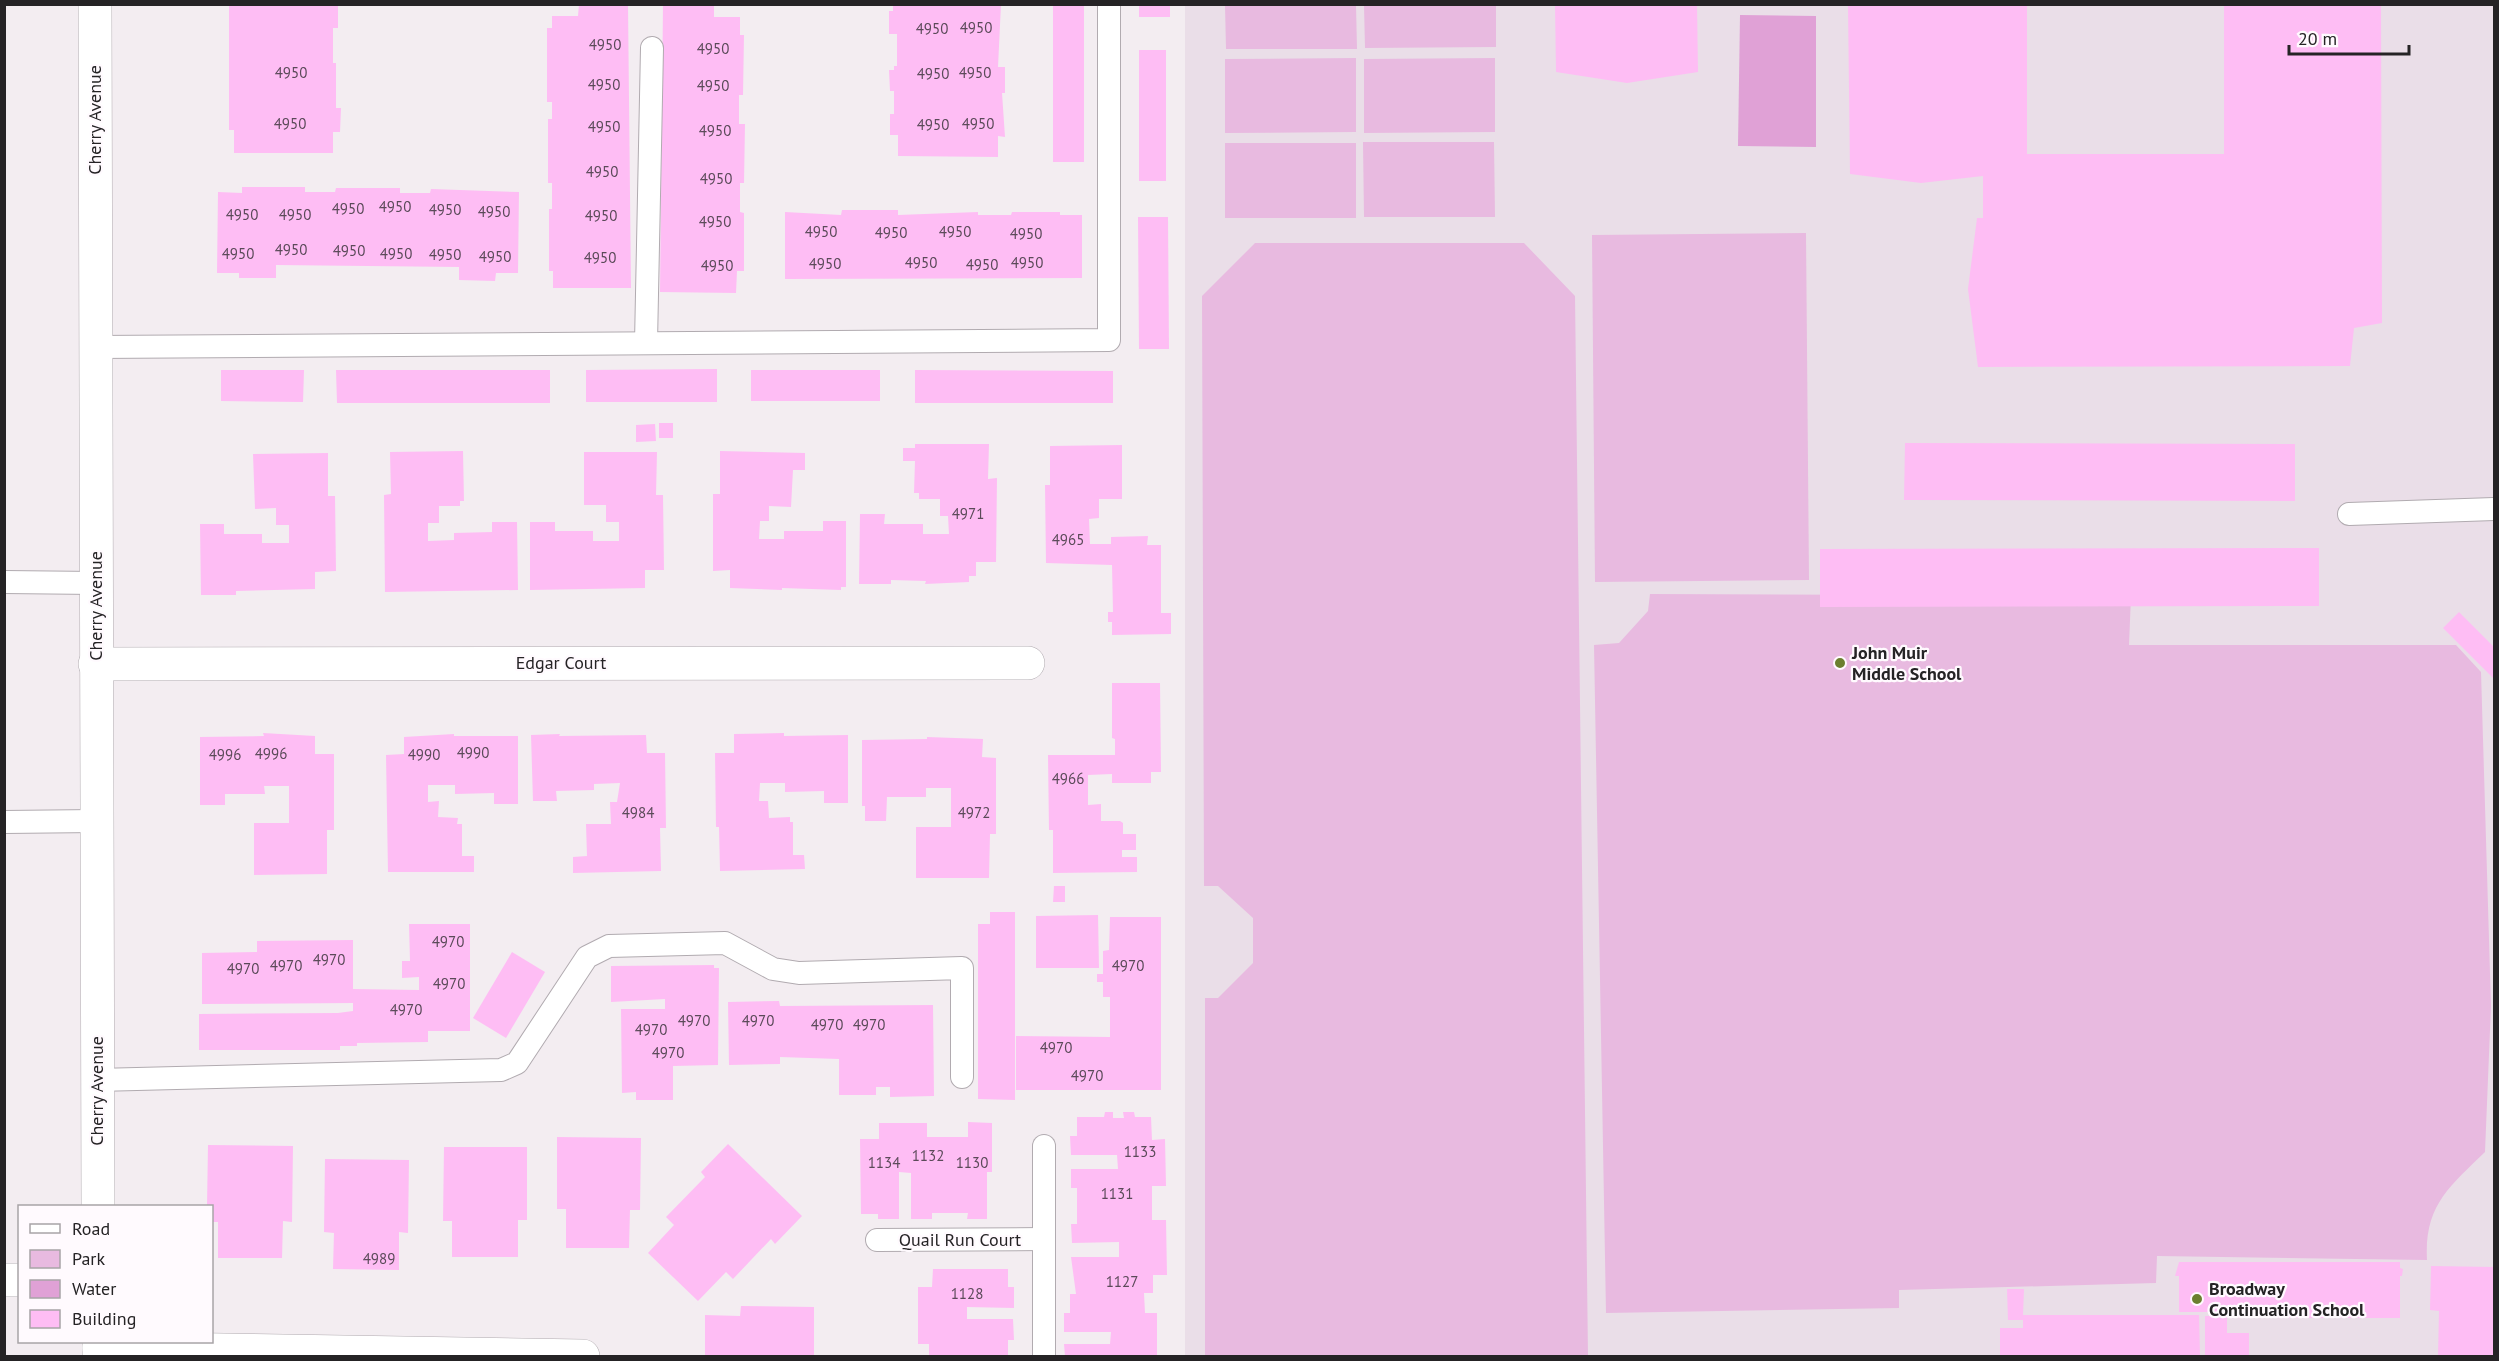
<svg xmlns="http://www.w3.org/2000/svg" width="2499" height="1361" font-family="'PT Sans',sans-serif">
  <rect width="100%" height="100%" fill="#f3edf1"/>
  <rect fill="#eadee8" x="1185" y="5" width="1309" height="1351"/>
  <g fill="#e8bae0">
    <path d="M1225 5H1356L1357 49H1226Z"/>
    <path d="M1364 5H1496V47L1365 48Z"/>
    <path d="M1356 58V132L1225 133V59Z"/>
    <path d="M1495 58V132L1364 133V59Z"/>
    <path d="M1363 142H1494L1495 217H1364Z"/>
    <rect x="1225" y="143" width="131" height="75"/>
    <path d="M1806 233 1809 580 1595 582 1592 235Z"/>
    <path d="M1255 243H1524L1575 296 1588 1356H1205V998H1218L1253 963V918L1218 886H1204L1202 296Z"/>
    <path d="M1650 594 2131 596 2129 645H2456L2481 672 2491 1006 2485 1152C2449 1187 2424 1206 2427 1260L2157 1256 2156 1283 1899 1290V1308L1606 1313 1594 645 1619 643 1648 611Z"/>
  </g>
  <path fill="#e0a1d6" d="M1740 15 1816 16V147L1738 146Z"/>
  <g fill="#febdf4">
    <path d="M229 4H338V28H333V63H336V108H341L340 132H333V153H234V130H229Z"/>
    <path d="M579 4H628L631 288H553V271H549V209H552V183H548V119H552V102H547V28H552V16H578Z"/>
    <path d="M663 4H714V17H740V35H744L743 95H739V124H745L744 183H740V212L744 213V271H737L736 293 660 292Z"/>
    <path d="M893 4H1001L998 67H1005V93H1002L1005 137 998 136V157L898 156V135H890V114H894V91H890L889 70H894V66H897V34H889V11H893Z"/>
    <rect x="1053" y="4" width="31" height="158"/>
    <rect x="1139" y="4" width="31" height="13"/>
    <path d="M1555 4H1697L1698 72 1627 83 1556 72Z"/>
    <path d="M1848 4H2027V154H2224V5H2381L2382 323 2354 328 2350 366 1978 367 1968 289 1977 218H1983V176L1921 183 1850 174Z"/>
    <rect x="1139" y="50" width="27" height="131"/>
    <path d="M242 187H305V192H335L336 188H400V193H430L431 189 519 192 518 273H496L495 281 459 280V267L276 265V278H239V273H217L218 192 242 193Z"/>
    <path d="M842 210H898V215L978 212V215H1011L1012 212H1060V215H1082V278L785 279V212L841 215Z"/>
    <path d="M1138 217H1168L1169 349H1139Z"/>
    <path d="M717 369V402H586V370Z"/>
    <path d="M221 370H304L303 402 221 401Z"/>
    <path d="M336 370H550V403H337Z"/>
    <rect x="751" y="370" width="129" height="31"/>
    <path d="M915 370 1113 371V403H915Z"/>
    <rect x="659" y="423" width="14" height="15"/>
    <path d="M655 424 656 441 636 442V425Z"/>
    <path d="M1905 443 2295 444V501L1904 500Z"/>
    <path d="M915 444H989L988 479 997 478 996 562H976V576H969V582L925 584 926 581 891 580V584H859L860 514H885L884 524H923V534H949L948 516H940V499H919V493H914L915 461H903V448H915Z"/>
    <path d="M1122 445V499H1099V518L1089 519 1090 544H1111V537L1148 536 1147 545H1161V613H1171V634L1112 635V622H1108V612H1113L1112 565 1046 563 1045 485H1050V446Z"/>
    <path d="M463 451 464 501H460V506H439V523H428V541L454 540V533L492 532V522H517L518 590 385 592 384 495 391 494 390 452Z"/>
    <path d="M720 451 805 453V470H793L791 507 769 506V521H760L759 539H784V531H823V521H846V587H841V590L782 588V590L730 588V570L713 571V494H720Z"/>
    <path d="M584 452H657L656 495H663L664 570H645V588L530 590V522H555V531H593V541H619V522H606V505H584Z"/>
    <path d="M328 453V496H335L336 571 315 572V589L236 591V595H201L200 524H224V534H262V543H289V525H276V508L255 509 253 454Z"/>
    <path d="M2319 548V606L1820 607V549Z"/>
    <path d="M2459 612 2494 647V679L2443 628Z"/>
    <path d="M1112 683H1160L1161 772H1151V783H1112V774L1088 775V805L1101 804V821H1120L1123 823V834H1136V850H1122V857H1137V872L1053 873V830H1049L1048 755H1115V739L1112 738Z"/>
    <path d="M263 733 315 736V754H334V830H327V874L254 875V823H289V786H264L265 794H225V805H200V737L264 736Z"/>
    <path d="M784 733V736L848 735V803H824V791L785 792V783H760L759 801H768L769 818 790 817V822H793V855H804L805 869 720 871 719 827H716L715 753H734V734Z"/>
    <path d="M454 734V736H518V804H494V793L455 794V785H428V802L439 801 438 817 458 818 457 824H462V856H474V872H388L386 755 404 754V737Z"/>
    <path d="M560 734 559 736 646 735 647 753H665L666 828H660L661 871 573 873V857L587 856 586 824H611L610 802H617L620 783 594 784V790L556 791 557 801H533L531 735Z"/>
    <path d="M927 737 983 739 982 757 996 758V834H990L989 878H916V827H951V788H926V797H887L886 821H865V806H862V740L927 739Z"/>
    <path d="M1054 886H1065V902H1053Z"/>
    <path d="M990 912H1015V1100L978 1099V924H990Z"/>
    <path d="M1098 915 1099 968H1036V916Z"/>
    <path d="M1110 917H1161V1090H1016V1036L1110 1037V997H1103V982H1097V974H1103V951L1109 950Z"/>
    <path d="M409 924H470V1031H428V1042L357 1043V1046H340V1050H199V1014L338 1013 353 1011V1003L202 1004V953L257 952V941L353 940V989L419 990V977L402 978V961H410Z"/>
    <path d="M512 952 545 972 506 1038 473 1018Z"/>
    <path d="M714 965V968H719L718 1065 673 1066V1100H636V1092L622 1093 621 1009H665V999L611 1002V966Z"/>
    <path d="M779 1001 780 1006 933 1005 934 1096 890 1097V1087H876V1095H839V1059L780 1057V1064L729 1065 728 1002Z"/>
    <path d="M1105 1112H1113V1118H1124L1123 1112H1134L1135 1117H1151L1152 1140 1165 1139 1166 1186H1152V1220H1166L1167 1275H1153V1293H1144L1145 1313H1157V1356H1065L1064 1344H1110L1111 1332H1064V1313H1070V1294H1076L1071 1257H1119V1242L1072 1243 1071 1224H1077V1188H1071V1169H1118L1117 1155H1071L1070 1136H1077V1117H1104Z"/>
    <path d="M968 1122 992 1123V1172H987V1219H967L968 1213H932V1219H911V1173L899 1172V1219H878V1214H861L860 1139H879V1123H927V1137H968Z"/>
    <path d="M557 1137 641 1138 640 1210H630L629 1248H566V1209H557Z"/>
    <path d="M728 1144 802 1216 775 1244 771 1239 733 1279 726 1272 698 1301 648 1253 674 1225 666 1217 705 1177 701 1172Z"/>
    <path d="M208 1145 293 1146 292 1222 283 1221 282 1258H218V1222H212V1206H207Z"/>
    <path d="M444 1147H527V1220H518V1257H452V1221H443Z"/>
    <path d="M325 1159 409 1160 408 1233 399 1232V1270L333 1269 334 1233 324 1232Z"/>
    <path d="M2179 1262H2400V1268L2403 1269 2402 1276H2400V1318H2234L2235 1312H2179V1276H2175Z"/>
    <path d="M2431 1266 2494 1267V1356H2438L2439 1311 2430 1310Z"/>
    <path d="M933 1269H1008V1287H1014V1308L967 1307V1319H1013L1014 1340H1008V1356H929V1344H918V1287H932Z"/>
    <path d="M2007 1289H2024L2023 1315H2199L2200 1356H2000V1328H2023V1320H2008Z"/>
    <path d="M741 1306 814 1307V1356H705V1315L740 1316Z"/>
    <path d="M2205 1316H2227V1333H2249V1356H2205Z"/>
  </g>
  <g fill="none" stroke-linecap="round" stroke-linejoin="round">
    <defs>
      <g id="service">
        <path d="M646 343 652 48"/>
        <path d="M95 347 1109 340V4"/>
        <path d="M2349 514 2494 509"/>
        <path d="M4 582 96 583"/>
        <path d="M4 822 96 821"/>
        <path d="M97 1080 501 1070 517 1063 587 957 609 946 725 943 773 969 799 973 962 968V1077"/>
        <path d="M1044 1146V1356"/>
        <path d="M877 1240 1044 1239"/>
      </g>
      <g id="minor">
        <path d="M95 664 1028 663"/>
        <path d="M4 1280H20"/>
        <path d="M99 1348 583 1356"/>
      </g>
      <g id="tertiary">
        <path d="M95 4 98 1206"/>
        <path d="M99 1356V1342"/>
      </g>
    </defs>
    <use href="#service" stroke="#b1abb0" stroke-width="24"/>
    <use href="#minor" stroke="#b1abb0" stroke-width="34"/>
    <use href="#tertiary" stroke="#b1abb0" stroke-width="34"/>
    <use href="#service" stroke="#fff" stroke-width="22"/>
    <use href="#minor" stroke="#fff" stroke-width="33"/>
    <use href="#tertiary" stroke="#fff" stroke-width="33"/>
  </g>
  <g fill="#6b7f2f" stroke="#fffafe" stroke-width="2">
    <circle cx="1840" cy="663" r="6"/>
    <circle cx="2197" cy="1299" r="6"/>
  </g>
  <g text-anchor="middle" stroke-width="4.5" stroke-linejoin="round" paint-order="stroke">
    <g font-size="15" fill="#5b4a59">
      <text x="976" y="33">4950</text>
      <text x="932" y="34">4950</text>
      <text x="605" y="50">4950</text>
      <text x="713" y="54">4950</text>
      <text x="291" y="78">4950</text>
      <text x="975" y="78">4950</text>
      <text x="933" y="79">4950</text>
      <text x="604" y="90">4950</text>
      <text x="713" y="91">4950</text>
      <text x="290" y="129">4950</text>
      <text x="978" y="129">4950</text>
      <text x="933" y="130">4950</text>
      <text x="604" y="132">4950</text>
      <text x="715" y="136">4950</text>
      <text x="602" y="177">4950</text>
      <text x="716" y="184">4950</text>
      <text x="395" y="212">4950</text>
      <text x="348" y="214">4950</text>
      <text x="445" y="215">4950</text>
      <text x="494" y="217">4950</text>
      <text x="242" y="220">4950</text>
      <text x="295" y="220">4950</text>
      <text x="601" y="221">4950</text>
      <text x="715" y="227">4950</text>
      <text x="821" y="237">4950</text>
      <text x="955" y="237">4950</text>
      <text x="891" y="238">4950</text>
      <text x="1026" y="239">4950</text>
      <text x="291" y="255">4950</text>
      <text x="349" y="256">4950</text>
      <text x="238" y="259">4950</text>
      <text x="396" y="259">4950</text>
      <text x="445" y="260">4950</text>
      <text x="495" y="262">4950</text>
      <text x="600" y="263">4950</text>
      <text x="921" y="268">4950</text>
      <text x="1027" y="268">4950</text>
      <text x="825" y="269">4950</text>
      <text x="982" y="270">4950</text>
      <text x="717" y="271">4950</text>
      <text x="968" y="519">4971</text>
      <text x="1068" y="545">4965</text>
      <text x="473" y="758">4990</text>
      <text x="271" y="759">4996</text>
      <text x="225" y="760">4996</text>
      <text x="424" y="760">4990</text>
      <text x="1068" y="784">4966</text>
      <text x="638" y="818">4984</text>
      <text x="974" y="818">4972</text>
      <text x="448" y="947">4970</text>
      <text x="329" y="965">4970</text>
      <text x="286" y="971">4970</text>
      <text x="1128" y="971">4970</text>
      <text x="243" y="974">4970</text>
      <text x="449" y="989">4970</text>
      <text x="406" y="1015">4970</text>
      <text x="694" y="1026">4970</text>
      <text x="758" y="1026">4970</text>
      <text x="827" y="1030">4970</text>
      <text x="869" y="1030">4970</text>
      <text x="651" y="1035">4970</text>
      <text x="1056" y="1053">4970</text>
      <text x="668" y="1058">4970</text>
      <text x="1087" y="1081">4970</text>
      <text x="1140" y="1157">1133</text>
      <text x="928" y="1161">1132</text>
      <text x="884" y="1168">1134</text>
      <text x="972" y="1168">1130</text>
      <text x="1117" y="1199">1131</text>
      <text x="379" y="1264">4989</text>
      <text x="1122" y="1287">1127</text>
      <text x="967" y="1299">1128</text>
    </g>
    <g font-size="18" fill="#252325" stroke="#fffafe">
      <text transform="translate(95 120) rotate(-90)" y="6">Cherry Avenue</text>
      <text transform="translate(96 606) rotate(-90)" y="6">Cherry Avenue</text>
      <text x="561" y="669">Edgar Court</text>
      <text transform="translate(97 1091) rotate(-90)" y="6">Cherry Avenue</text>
      <text x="960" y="1246">Quail Run Court</text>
    </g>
    <g font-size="18" font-weight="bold" fill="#252325" stroke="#fffafe" text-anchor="start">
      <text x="1852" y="659">John Muir<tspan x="1852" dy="21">Middle School</tspan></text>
      <text x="2209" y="1295">Broadway<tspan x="2209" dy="21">Continuation School</tspan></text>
    </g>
  </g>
  <rect width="2499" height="1361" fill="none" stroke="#252325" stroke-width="12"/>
  <rect x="18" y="1205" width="195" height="138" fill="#fffafe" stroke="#a8a4a7" stroke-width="1.5"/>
  <rect x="30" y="1224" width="30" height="9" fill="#ffffff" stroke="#a8a4a7" stroke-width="1.5"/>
  <text x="72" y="1235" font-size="18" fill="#252325">Road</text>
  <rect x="30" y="1250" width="30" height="18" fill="#e8bae0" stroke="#a8a4a7" stroke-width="1.5"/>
  <text x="72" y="1265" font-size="18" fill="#252325">Park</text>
  <rect x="30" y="1280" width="30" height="18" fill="#e0a1d6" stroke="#a8a4a7" stroke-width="1.5"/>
  <text x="72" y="1295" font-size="18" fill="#252325">Water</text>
  <rect x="30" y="1310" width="30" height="18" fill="#febdf4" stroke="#a8a4a7" stroke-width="1.5"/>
  <text x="72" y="1325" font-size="18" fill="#252325">Building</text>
  <path d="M2289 45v9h120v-9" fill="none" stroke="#252325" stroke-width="3"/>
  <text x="2298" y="45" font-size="18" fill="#252325" stroke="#fffafe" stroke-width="4.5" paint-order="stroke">20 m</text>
</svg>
